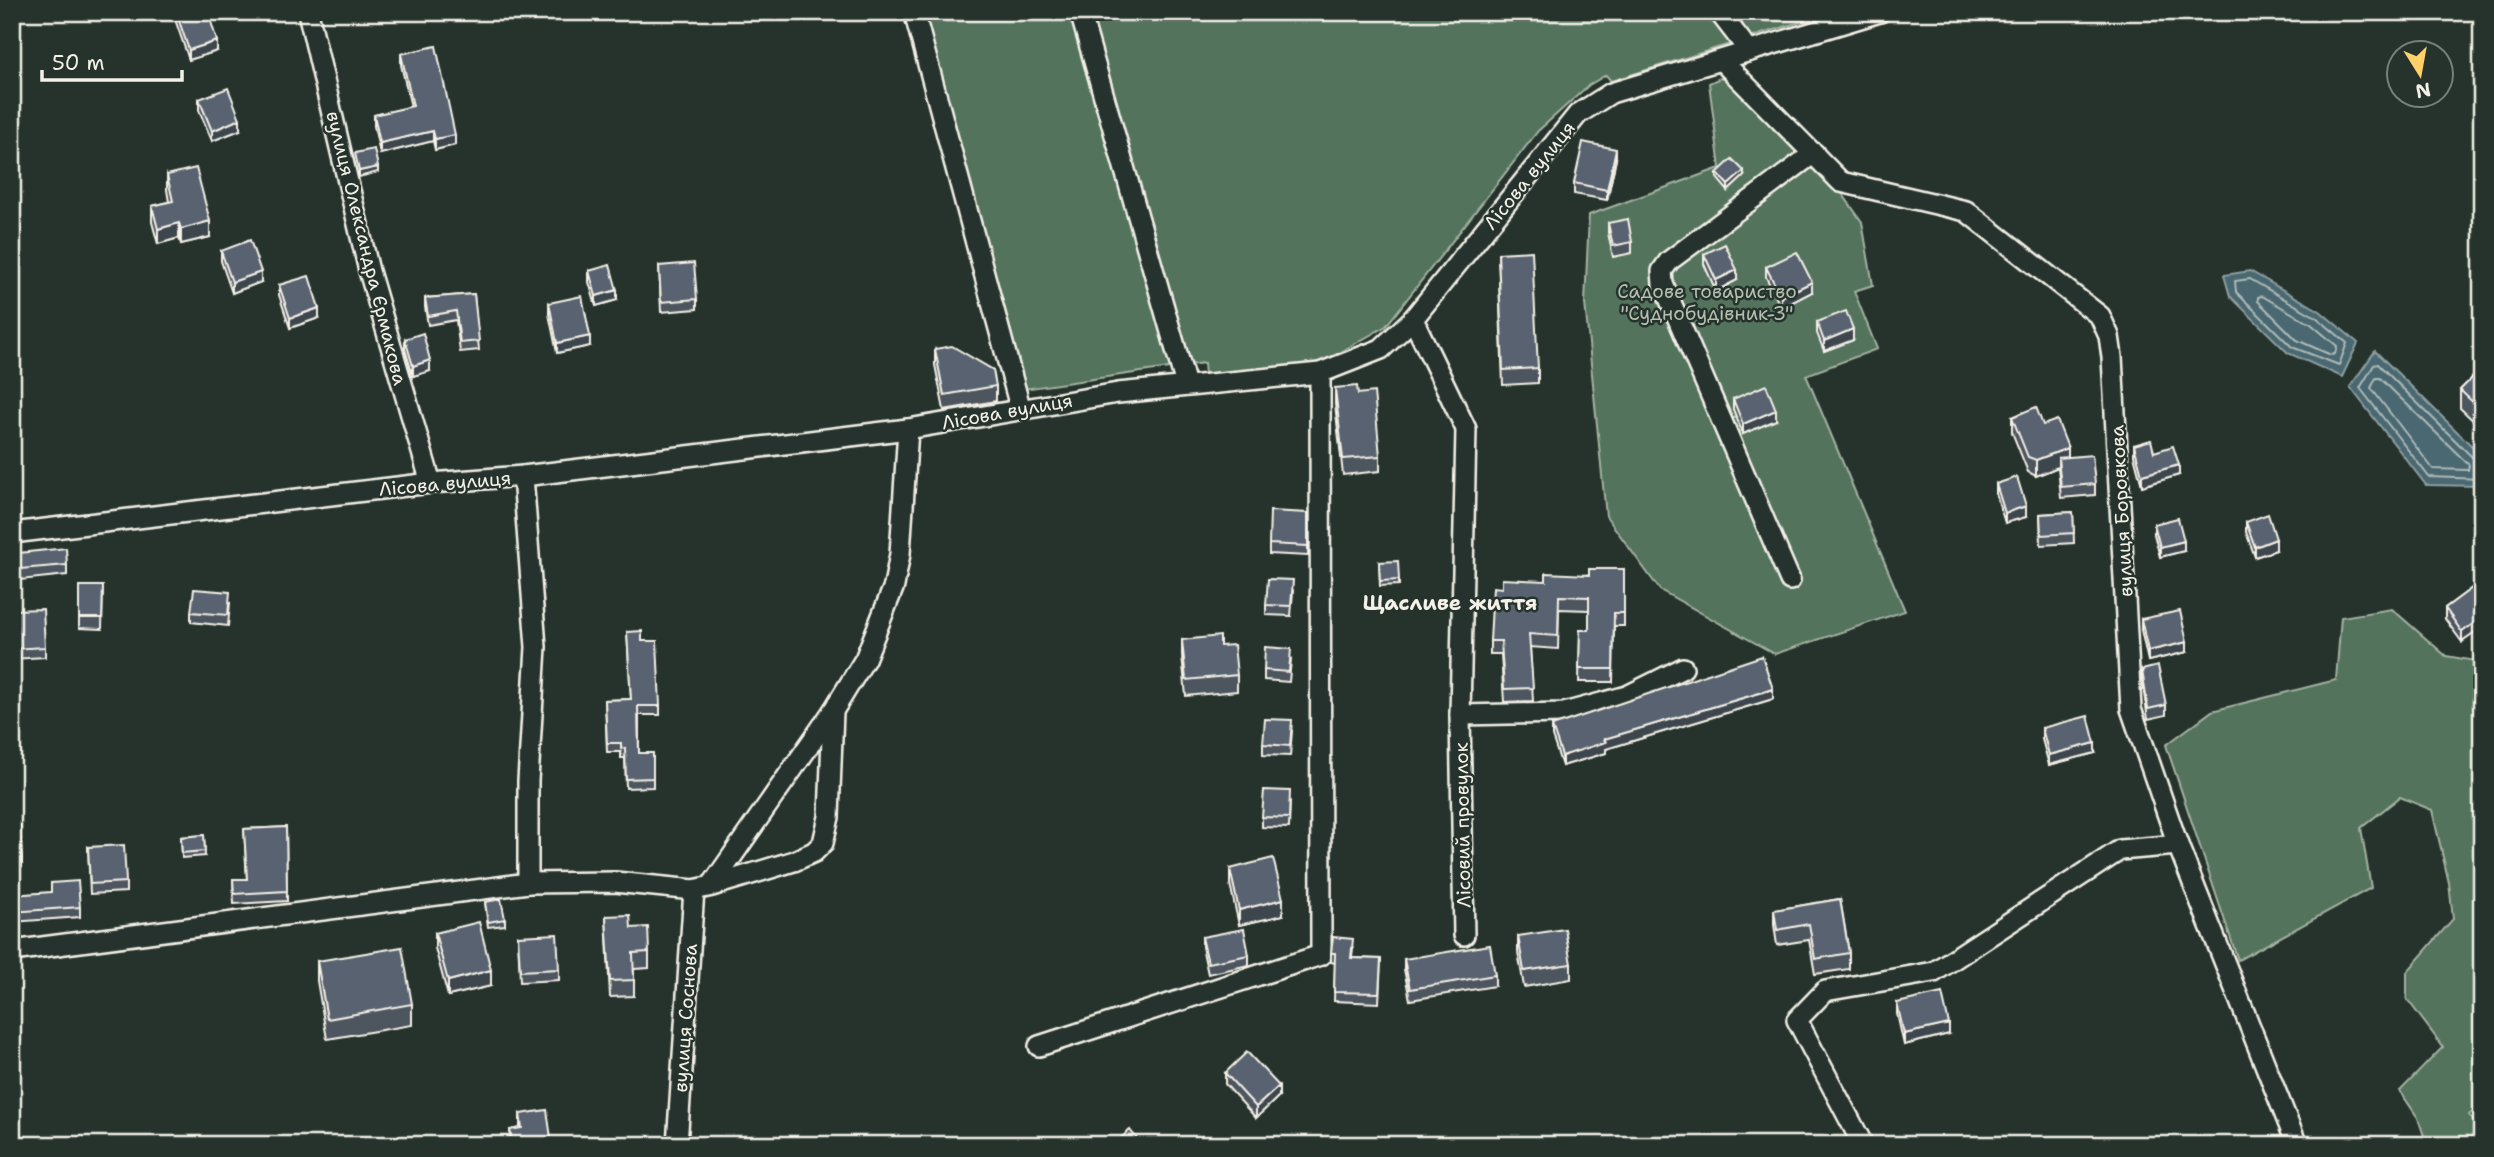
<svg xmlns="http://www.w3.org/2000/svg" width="2494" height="1157" font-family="'Shantell Sans',sans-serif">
  <rect width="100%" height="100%" fill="#26332d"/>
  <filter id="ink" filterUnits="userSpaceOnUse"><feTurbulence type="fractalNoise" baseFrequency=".0143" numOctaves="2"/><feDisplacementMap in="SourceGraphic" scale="14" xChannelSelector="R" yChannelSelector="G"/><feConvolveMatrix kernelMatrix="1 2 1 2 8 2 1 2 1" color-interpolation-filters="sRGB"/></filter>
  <g filter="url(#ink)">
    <g fill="#53735d" stroke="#a4b2a2" stroke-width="2">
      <path d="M919 12H1832L1611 81 1606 75 1589 85 1538 131 1386 326 1323 362 1205 376 1204 363 1024 389Z"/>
      <path d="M1733 72 1814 153 1862 222 1873 285 1854 291 1877 349 1806 375 1905 611 1775 654 1660 590 1606 516 1585 303 1589 215 1720 168 1709 83Z"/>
      <path d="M2392 609 2446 656 2482 662V1104L2469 1115 2482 1133V1145H2427L2418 1118 2400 1091 2443 1047 2407 999V972L2453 919 2449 883 2432 810 2400 797 2361 828 2371 888 2238 960 2166 745 2212 711 2336 680 2341 617Z"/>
    </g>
    <g fill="#4a6871" stroke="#8e9fa1" stroke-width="2">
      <path d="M2250 271 2320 311 2358 343 2342 377 2288 353 2230 296 2224 275Z"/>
      <path d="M2375 351 2482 456V486L2426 485 2350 387Z"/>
    </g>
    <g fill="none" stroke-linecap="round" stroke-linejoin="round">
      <g stroke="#b0bab8" stroke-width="2">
        <path d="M2250 279 2316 317 2347 343 2339 365 2292 347 2236 292 2235 281Z"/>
        <path d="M2262 296 2311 324 2337 346 2335 354 2331 355 2297 340 2258 301V297Z"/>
        <path d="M2376 378H2380L2469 465 2468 470 2433 469 2371 388Z"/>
        <path d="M2482 461 2474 459 2378 364 2374 365 2360 388 2429 477 2482 479"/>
      </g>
      <defs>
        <g id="street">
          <path d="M308 12 369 271 431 483"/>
          <path d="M914 12 1020 407"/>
          <path d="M1080 12 1186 385"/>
          <path d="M1719 12 1749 51"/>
          <path d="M1722 61 1841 182 1966 211 2100 316 2109 336 2112 357 2131 709 2178 845 2297 1145"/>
          <path d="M1413 319 1466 429 1460 715 1564 713 1627 696 1683 668"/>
          <path d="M523 476 536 647 528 781V883"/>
          <path d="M12 533 431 483 523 476 908 429 1118 393 1320 373 1381 349 1413 319 1578 114 1611 93 1880 12"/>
          <path d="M1790 580 1663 284 1662 271 1669 261 1814 153"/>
          <path d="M1460 715 1464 935"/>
          <path d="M712 885 833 711 865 659 894 586 900 554 908 429"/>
          <path d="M12 951 528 883 615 882 694 890 712 886 794 861 814 852 823 843 829 817 833 711"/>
          <path d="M1039 1046 1321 955 1320 373"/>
          <path d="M677 1145 694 890"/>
          <path d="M1863 1145 1797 1020 1825 991 1934 972 2120 850 2178 845"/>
        </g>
      </defs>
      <use href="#street" stroke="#f4f1e8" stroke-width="24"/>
      <use href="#street" stroke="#26332d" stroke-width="19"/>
    </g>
    <g fill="#4d545f" stroke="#f4f1e8" stroke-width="2">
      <path d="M176 12 217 51 189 60 176 22Z"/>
      <path d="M401 54 455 145 435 150 433 141 380 154 374 126V115L411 107 401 65Z"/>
      <path d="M199 99 240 130 212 141 199 110Z"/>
      <path d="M1616 159 1607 200 1574 194V183Z"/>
      <path d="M1717 173 1744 176 1728 191 1717 178Z"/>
      <path d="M167 175 210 237 181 244 179 238 158 244 152 222V206L169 202 167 190Z"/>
      <path d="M1608 223 1632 242V253L1613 257 1608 233Z"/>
      <path d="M221 251 261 282 232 293 221 261Z"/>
      <path d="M1498 253 1538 368V383L1503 385Z"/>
      <path d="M1704 254 1737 280 1716 291 1704 264Z"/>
      <path d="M659 266 697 299V309L661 312Z"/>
      <path d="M1766 267 1812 292 1781 308 1766 277Z"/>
      <path d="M589 271 617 300 596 306 589 282Z"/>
      <path d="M279 285 319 318 290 328 279 295Z"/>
      <path d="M474 294 479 350 460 352 456 320 428 325 425 307V298Z"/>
      <path d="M549 303 590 346 557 353 549 314Z"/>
      <path d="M1817 322 1853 340 1824 351 1817 333Z"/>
      <path d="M405 339 430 371 413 376 405 349Z"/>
      <path d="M935 349 996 386V401L944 410 935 365Z"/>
      <path d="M2482 368V429L2460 408V390Z"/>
      <path d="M1335 388 1358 394 1380 456V471L1343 475 1335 404Z"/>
      <path d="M1733 399 1776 420 1743 434 1733 409Z"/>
      <path d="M2012 417 2043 425 2068 457 2095 484V495L2061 498 2058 467 2036 476 2028 472 2012 432Z"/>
      <path d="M2134 445 2154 452 2179 475 2142 486 2134 455Z"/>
      <path d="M1996 484 2026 517 2005 523 1996 494Z"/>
      <path d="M2073 512 2074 543 2041 545 2040 514Z"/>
      <path d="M1308 513V556L1269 554V544Z"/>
      <path d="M2246 522 2276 550 2255 557 2246 532Z"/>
      <path d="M2154 524 2184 551 2160 557 2154 534Z"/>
      <path d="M19 553 67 565V575L20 580Z"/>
      <path d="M1379 562 1399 580V585L1380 586Z"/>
      <path d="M1624 569V626H1614L1613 682H1579L1580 630H1589V610L1559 609 1558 649 1530 647 1533 701 1504 702 1501 654H1490V641L1502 588Z"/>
      <path d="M2480 582 2462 642 2445 619V608Z"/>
      <path d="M79 586H103L102 629 79 628Z"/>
      <path d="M1293 591 1291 616 1266 615V605Z"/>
      <path d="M230 603 228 626 191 622V612Z"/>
      <path d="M12 610 45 647V657L12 659Z"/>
      <path d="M2141 619 2187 652 2148 661 2141 630Z"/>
      <path d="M627 632 642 641 660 706V715H639V753H653V787L626 788 625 758H621V752H607L605 700 631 699Z"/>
      <path d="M1182 640 1220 646 1237 675V691L1186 696 1182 655Z"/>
      <path d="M1291 659 1289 682 1264 680V670Z"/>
      <path d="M2142 670 2166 705V715L2148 719 2142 680Z"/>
      <path d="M1773 699 1606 749V753L1562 766 1552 736V726Z"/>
      <path d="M2042 728 2095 753 2049 765 2042 739Z"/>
      <path d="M1292 731 1290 756 1263 755V744Z"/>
      <path d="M1290 802 1289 828 1262 827V817Z"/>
      <path d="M12 825 22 857V867L12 868Z"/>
      <path d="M286 827 287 901 234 904 233 879H247L244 829Z"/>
      <path d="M204 835 205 856 182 858 181 837Z"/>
      <path d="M88 847 126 882V892L90 894Z"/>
      <path d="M1230 869 1283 915 1239 925 1230 884Z"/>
      <path d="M12 895 80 907V917L12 922Z"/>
      <path d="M1840 899 1849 953V969L1815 974 1809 940 1777 945 1774 925V910Z"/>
      <path d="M485 902 505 919V925L488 927Z"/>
      <path d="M606 916 631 928 649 952V968L634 969V996L610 997Z"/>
      <path d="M435 933 491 986 448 996 435 948Z"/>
      <path d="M518 936 559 969V980L520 982Z"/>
      <path d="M1518 936 1571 964V979L1524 987 1518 952Z"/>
      <path d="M1202 937 1249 955V965L1208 974 1202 947Z"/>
      <path d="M1353 948 1352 958 1381 959 1379 1003 1334 1001 1335 963 1331 962V953Z"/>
      <path d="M1404 959 1495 975V986L1410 1000 1404 969Z"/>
      <path d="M317 961 412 1004V1025L327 1039 317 981Z"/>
      <path d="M1897 1003 1949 1034 1904 1045 1897 1014Z"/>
      <path d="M1225 1073 1279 1096 1256 1118 1225 1084Z"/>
      <path d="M520 1114 552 1145H510V1130L520 1128Z"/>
    </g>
    <g fill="#3e454e" stroke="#f4f1e8" stroke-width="2">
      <path d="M217 41V51L189 60V50Z"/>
      <path d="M240 119V130L212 141V131Z"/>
      <path d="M433 131V141L380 154V143Z"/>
      <path d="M455 135V145L435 150V139Z"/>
      <path d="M1616 149V159L1607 200V190Z"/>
      <path d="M378 167V172L359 177V171Z"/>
      <path d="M1744 171V176L1728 191V185Z"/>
      <path d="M210 221V237L181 244V229Z"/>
      <path d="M179 223V238L158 244V229Z"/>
      <path d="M1737 270V280L1716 291V280Z"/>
      <path d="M261 272V282L232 293V282Z"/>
      <path d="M1812 282V292L1781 308V297Z"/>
      <path d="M617 290V300L596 306V296Z"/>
      <path d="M319 308V318L290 328V318Z"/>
      <path d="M1853 329V340L1824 351V341Z"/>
      <path d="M590 336V346L557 353V343Z"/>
      <path d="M430 360V371L413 376V366Z"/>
      <path d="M1776 410V420L1743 434V424Z"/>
      <path d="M2068 448V464L2058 458V467L2036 476V460Z"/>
      <path d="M2179 465V475L2142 486V475Z"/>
      <path d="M2026 506V517L2005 523V513Z"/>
      <path d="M2276 539V550L2255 557V547Z"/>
      <path d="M2184 541V551L2160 557V547Z"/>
      <path d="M2482 617V628L2462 642V632Z"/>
      <path d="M2187 642V652L2148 661V651Z"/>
      <path d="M1773 689V699L1606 749V753L1562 766V756L1604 739Z"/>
      <path d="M2095 743V753L2049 765V755Z"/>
      <path d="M1283 899V915L1239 925V910Z"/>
      <path d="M491 970V986L448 996V981Z"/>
      <path d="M1949 1024V1034L1904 1045V1034Z"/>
      <path d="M1279 1086V1096L1256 1118V1107Z"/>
    </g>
    <g fill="#59626f" stroke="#f4f1e8" stroke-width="2">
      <path d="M176 12H208L217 41 189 50Z"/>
      <path d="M436 46 455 135 435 139 433 131 380 143 374 115 413 106 401 54Z"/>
      <path d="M228 88 240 119 212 131 199 99Z"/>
      <path d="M1583 142 1616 149 1607 190 1574 183Z"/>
      <path d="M374 149 378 167 359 171 355 153Z"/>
      <path d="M1732 159 1744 171 1728 185 1717 173Z"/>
      <path d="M196 168 210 221 181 229 179 223 158 229 152 206 173 201 167 175Z"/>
      <path d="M1628 219 1632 242 1613 246 1608 223Z"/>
      <path d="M250 240 261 272 232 282 221 251Z"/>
      <path d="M1725 244 1737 270 1716 280 1704 254Z"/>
      <path d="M1532 251 1538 368 1503 370 1498 253Z"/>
      <path d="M1797 252 1812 282 1781 297 1766 267Z"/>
      <path d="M694 263 697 299 661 302 659 266Z"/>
      <path d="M610 265 617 290 596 296 589 271Z"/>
      <path d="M309 276 319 308 290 318 279 285Z"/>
      <path d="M474 294 479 341 460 343 456 311 428 316 425 298Z"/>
      <path d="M582 296 590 336 557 343 549 303Z"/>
      <path d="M1846 311 1853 329 1824 341 1817 322Z"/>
      <path d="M423 333 430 360 413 366 405 339Z"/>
      <path d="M952 346 993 370 996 386 944 395 935 349Z"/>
      <path d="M2482 368V411L2460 390Z"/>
      <path d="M1766 385 1776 410 1743 424 1733 399Z"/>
      <path d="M1357 386 1358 394 1374 392 1380 456 1343 459 1335 388Z"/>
      <path d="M2036 407 2043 425 2057 420 2068 448 2036 460 2028 457 2012 417Z"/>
      <path d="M2151 440 2154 452 2173 446 2179 465 2142 475 2134 445Z"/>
      <path d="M2092 455 2095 484 2061 487 2058 458Z"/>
      <path d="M2017 477 2026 506 2005 513 1996 484Z"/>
      <path d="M1270 511 1308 513V546L1269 544Z"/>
      <path d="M2073 512 2074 533 2041 535 2040 514Z"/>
      <path d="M2268 514 2276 539 2255 547 2246 522Z"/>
      <path d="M2178 518 2184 541 2160 547 2154 524Z"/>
      <path d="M66 548 67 565 20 569 19 553Z"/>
      <path d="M1398 561 1399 580 1380 581 1379 562Z"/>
      <path d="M1589 569H1624V613H1614L1613 669H1579L1580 630H1589V597L1559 596 1558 636 1529 634 1533 688 1504 689 1501 641H1490L1493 587 1502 588V579L1546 581V573L1589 575Z"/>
      <path d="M1268 579 1293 580 1291 606 1266 605Z"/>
      <path d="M2480 582 2482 584V617L2462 632 2445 608Z"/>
      <path d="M79 586H103L102 618H79Z"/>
      <path d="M194 589 230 592 228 615 191 612Z"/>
      <path d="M43 609 45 647 12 649V610Z"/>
      <path d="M2180 611 2187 642 2148 651 2141 619Z"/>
      <path d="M642 631V641H657L660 706H638L639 753H653V778L626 779 625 748 621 749V743H607L605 700 631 699 627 632Z"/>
      <path d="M1220 636V646L1234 645 1237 675 1186 680 1182 640Z"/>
      <path d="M1265 647 1291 649 1289 672 1264 670Z"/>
      <path d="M1762 656 1773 689 1604 739 1606 742 1562 756 1552 726Z"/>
      <path d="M2158 666 2166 705 2148 709 2142 670Z"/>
      <path d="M2088 716 2095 743 2049 755 2042 728Z"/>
      <path d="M1265 719 1292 720 1290 746 1263 744Z"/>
      <path d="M1264 790 1290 791 1289 818 1262 817Z"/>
      <path d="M12 825H20L22 857H12Z"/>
      <path d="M286 827 287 891 234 894 233 879H247L244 829Z"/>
      <path d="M204 835 205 851 182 853 181 837Z"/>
      <path d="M124 845 126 882 90 884 88 847Z"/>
      <path d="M1273 858 1283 899 1239 910 1230 869Z"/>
      <path d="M78 881 80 907 12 912V895L51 892V883Z"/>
      <path d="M501 899 505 919 488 922 485 902Z"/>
      <path d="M1840 899 1849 953 1815 959 1809 924 1777 930 1774 910Z"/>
      <path d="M630 915 631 928 648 927 649 952 633 953 634 980 610 981 606 916Z"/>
      <path d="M479 922 491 970 448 981 435 933Z"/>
      <path d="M1244 929 1249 955 1208 963 1202 937Z"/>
      <path d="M1565 929 1571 964 1524 971 1518 936Z"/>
      <path d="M557 934 559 969 520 971 518 936Z"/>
      <path d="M1333 937 1353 939 1351 958 1381 959 1379 993 1334 992 1335 953H1331Z"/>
      <path d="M1490 945 1495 975 1410 989 1404 959Z"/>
      <path d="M402 947 412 1004 327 1019 317 961Z"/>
      <path d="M1942 993 1949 1024 1904 1034 1897 1003Z"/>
      <path d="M1247 1052 1279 1086 1256 1107 1225 1073Z"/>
      <path d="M547 1110 552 1145H513L510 1130 522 1128 520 1114Z"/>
      <path d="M1130 1130 1142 1145H1113Z"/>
    </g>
  </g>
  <g text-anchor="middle" stroke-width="5" stroke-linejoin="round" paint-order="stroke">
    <g font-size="19" fill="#f4f1e8" stroke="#26332d">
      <text transform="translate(1529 175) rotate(-51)" y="7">Лісова вулиця</text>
      <text transform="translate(367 248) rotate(76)" y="7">вулиця Олександра Єрмакова</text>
      <text transform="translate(1007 411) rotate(-10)" y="7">Лісова вулиця</text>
      <text transform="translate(445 483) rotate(-5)" y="7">Лісова вулиця</text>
      <text transform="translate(2121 511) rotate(-93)" y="7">вулиця Боровкова</text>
      <text transform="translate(1462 825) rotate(-91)" y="7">Лісовий провулок</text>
      <text transform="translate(685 1018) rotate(-86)" y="7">вулиця Соснова</text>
    </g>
    <g font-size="19" fill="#b4bfb0" stroke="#26332d">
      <text x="1707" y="298">Садове товариство<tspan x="1707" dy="22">"Суднобудівник-3"</tspan></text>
    </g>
    <g font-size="21" font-weight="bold" fill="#f4f1e8" stroke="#26332d">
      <text x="1450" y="610">Щасливе життя</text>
    </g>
  </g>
  <rect width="2494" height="1157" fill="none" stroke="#26332d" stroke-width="42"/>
  <rect x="21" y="21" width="2452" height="1115" fill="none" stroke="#f4f1e8" stroke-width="2.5" filter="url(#ink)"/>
  <g transform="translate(2420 74) rotate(169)"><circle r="33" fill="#26332d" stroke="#787f78" stroke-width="2"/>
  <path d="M0-5L12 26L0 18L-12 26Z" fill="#ffd166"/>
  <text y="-10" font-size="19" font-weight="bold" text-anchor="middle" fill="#f4f1e8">N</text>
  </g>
  <path d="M42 70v10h140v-10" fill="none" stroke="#f4f1e8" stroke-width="3.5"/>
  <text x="52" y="70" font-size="21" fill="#f4f1e8" stroke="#26332d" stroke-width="5" paint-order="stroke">50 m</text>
</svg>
